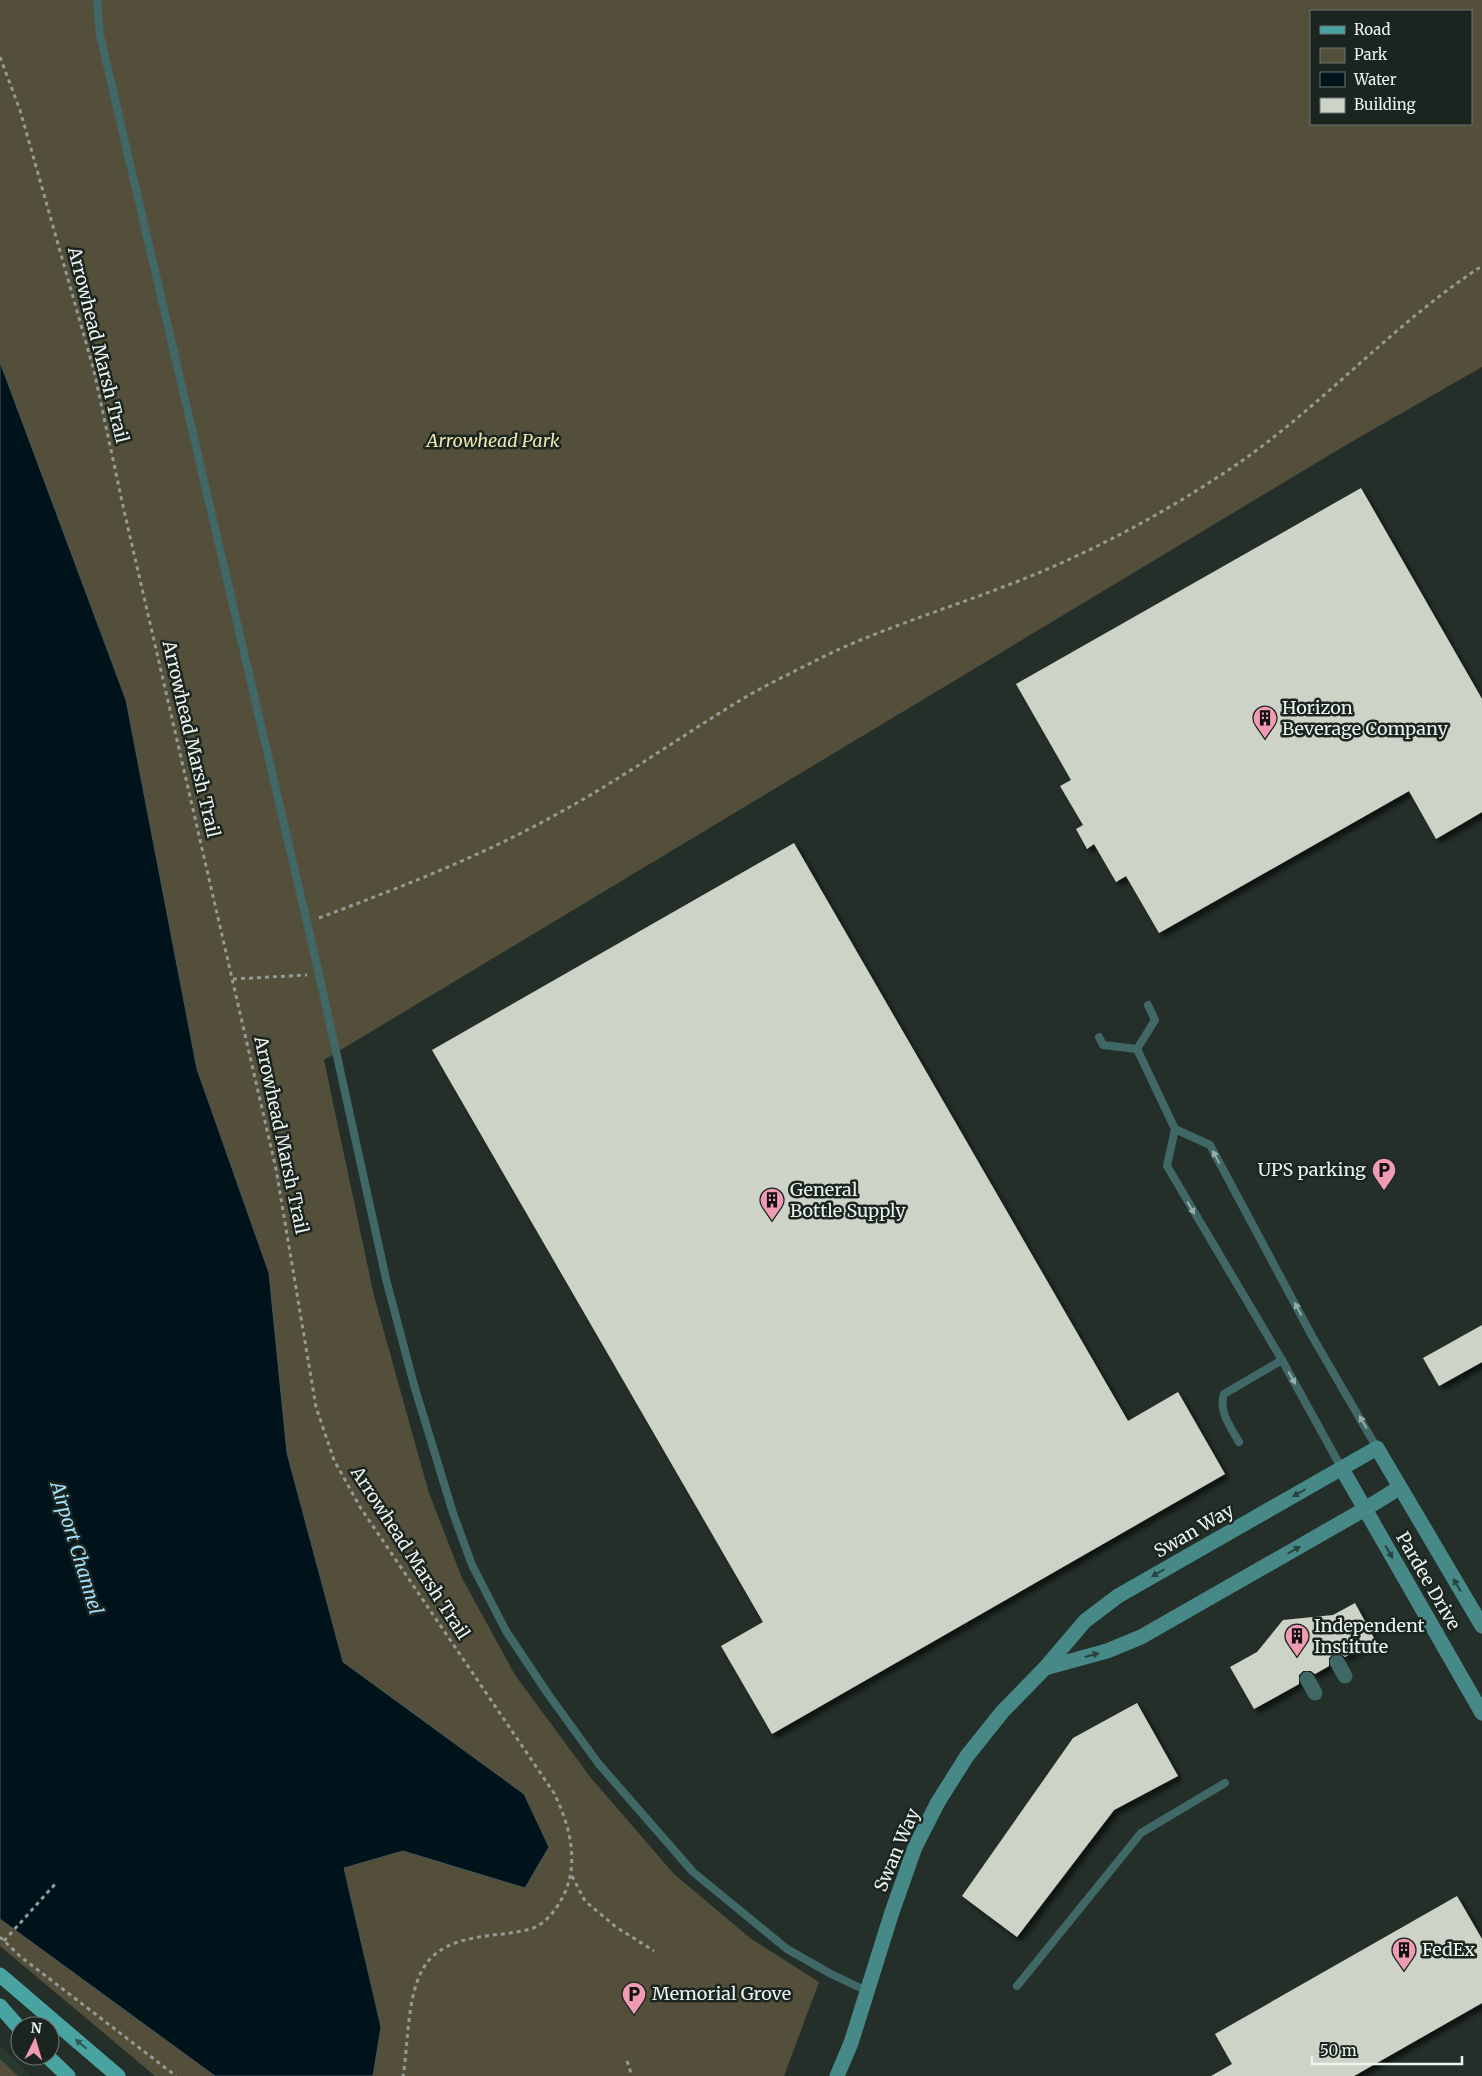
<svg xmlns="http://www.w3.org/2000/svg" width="1482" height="2076" font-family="Merriweather,serif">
  <defs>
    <filter id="shadow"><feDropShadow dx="4.5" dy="4.5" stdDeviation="2.5" flood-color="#0009"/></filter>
  </defs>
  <rect width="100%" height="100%" fill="#242f29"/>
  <path fill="#283930" d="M0 2045 30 2076H0Z"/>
  <g fill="#534f3b" fill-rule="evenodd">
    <path d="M0 0H1482V367L1346 445 324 1060 374 1296 429 1493 462 1578 515 1675 591 1778 674 1874 750 1938 819 1982 784 2076H155L0 1946ZM1311 11H1471V124H1311Z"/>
    <path d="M0 2059 18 2076H0Z"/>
  </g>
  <path fill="#00131b" stroke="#47565b" d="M0 362 126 700 197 1069 269 1273 287 1453 343 1662 524 1794 549 1847 525 1888 403 1851 344 1868 381 2027 373 2076H215L0 1919Z"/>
  <g fill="#cdd3c7" filter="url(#shadow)">
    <path d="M1361 488 1482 699V812L1436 839 1409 791 1159 933 1126 876 1116 882 1094 844 1087 849 1076 829 1083 825 1060 786 1071 780 1016 684Z"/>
    <path d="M794 843 1128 1421 1178 1392 1225 1474 772 1734 721 1646 763 1622 432 1050Z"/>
    <path d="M1482 1325V1362L1439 1386 1423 1358Z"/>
    <path d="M1355 1603 1375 1640 1345 1657 1341 1654H1333L1329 1658V1666L1315 1674 1311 1671H1303L1299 1675V1684L1254 1709 1230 1667 1257 1652 1283 1620 1333 1615Z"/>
    <path d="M1137 1703 1178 1776 1114 1810 1017 1937 962 1896 1073 1738Z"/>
    <path d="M1457 1896 1482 1939V2003L1354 2076H1211L1232 2064 1215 2034Z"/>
  </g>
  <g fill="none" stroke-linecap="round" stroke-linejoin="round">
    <g stroke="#929b96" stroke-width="3" stroke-dasharray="4 4" stroke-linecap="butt">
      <path d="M0 57 20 110 94 371 123 506 276 1169 316 1407 334 1460 360 1507 554 1793C572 1830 582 1872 556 1908 550 1917 541 1926 530 1929 498 1938 456 1932 430 1959 406 1985 409 2042 403 2076"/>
      <path d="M319 918C404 886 487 854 566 809 629 774 687 732 749 695 776 680 805 666 833 652 892 625 955 606 1016 582 1090 553 1163 514 1230 469 1320 409 1391 325 1482 266"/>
      <path d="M233 979 307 975"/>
      <path d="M572 1876 585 1901 616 1927 654 1951"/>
      <path d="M0 1937 21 1957 176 2076"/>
      <path d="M4 1941 56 1883"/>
      <path d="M627 2061 632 2076"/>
    </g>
    <g stroke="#406867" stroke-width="8">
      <path d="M97 0 100 35 319 974 386 1279 414 1385 453 1513 472 1565 506 1631 548 1694 598 1763 693 1872 787 1949 831 1974 867 1991"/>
      <path d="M1099 1037 1103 1045 1137 1049 1155 1020 1148 1005"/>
      <path d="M1137 1049 1175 1129"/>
      <path d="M1239 1442C1231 1427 1218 1412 1224 1394L1282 1360"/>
      <path d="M1342 1469 1282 1360 1167 1166 1175 1129 1210 1145 1312 1336 1377 1448"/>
      <path d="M1017 1986 1141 1833 1225 1783"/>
    </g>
    <g stroke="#406867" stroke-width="15">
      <path d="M1337 1662 1345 1676"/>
      <path d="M1307 1679 1315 1693"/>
    </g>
    <g stroke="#468987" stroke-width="15">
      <path d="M1342 1469 1482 1713"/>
      <path d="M1045 1668 1107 1651 1141 1637 1365 1509 1399 1488"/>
      <path d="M837 2076 851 2043 891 1915 915 1847 938 1802 967 1756 1003 1711 1045 1668 1085 1621 1118 1596 1377 1448 1482 1626"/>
    </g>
    <g stroke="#48a3a1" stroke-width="15">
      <path d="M0 1975 118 2076"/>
      <path d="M0 2006 20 2029"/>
      <path d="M47 2056 68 2076"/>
    </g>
  </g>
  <defs><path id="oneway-solid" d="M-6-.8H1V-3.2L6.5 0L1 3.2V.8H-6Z" transform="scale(1.25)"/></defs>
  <g fill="#96aeab">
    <use href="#oneway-solid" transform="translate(1216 1157) rotate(-118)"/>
    <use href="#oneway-solid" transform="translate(1191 1208) rotate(60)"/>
    <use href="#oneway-solid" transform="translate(1298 1309) rotate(-118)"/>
    <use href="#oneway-solid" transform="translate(1292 1378) rotate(61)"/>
    <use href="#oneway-solid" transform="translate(1363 1422) rotate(-120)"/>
  </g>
  <g fill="#28433f">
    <use href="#oneway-solid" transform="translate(1299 1493) rotate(150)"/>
    <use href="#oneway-solid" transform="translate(1294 1550) rotate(-30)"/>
    <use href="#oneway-solid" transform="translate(1389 1552) rotate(60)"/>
    <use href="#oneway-solid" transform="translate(1158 1573) rotate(150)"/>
    <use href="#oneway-solid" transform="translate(1457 1585) rotate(-121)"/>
    <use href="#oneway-solid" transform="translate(1092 1655) rotate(-15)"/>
  </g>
  <use fill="#2d5754" href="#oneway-solid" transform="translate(81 2044) rotate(-140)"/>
  <defs>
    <symbol id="building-pin" viewBox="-11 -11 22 30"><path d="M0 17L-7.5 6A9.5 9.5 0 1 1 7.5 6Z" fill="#f19ab4" stroke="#1b2520"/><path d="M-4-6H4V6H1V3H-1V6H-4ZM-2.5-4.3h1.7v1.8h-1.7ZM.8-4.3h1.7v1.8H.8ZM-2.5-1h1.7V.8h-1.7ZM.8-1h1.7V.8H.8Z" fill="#111"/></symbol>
    <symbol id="parking-pin" viewBox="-11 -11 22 30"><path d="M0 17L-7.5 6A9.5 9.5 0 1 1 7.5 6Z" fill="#f19ab4" stroke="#1b2520"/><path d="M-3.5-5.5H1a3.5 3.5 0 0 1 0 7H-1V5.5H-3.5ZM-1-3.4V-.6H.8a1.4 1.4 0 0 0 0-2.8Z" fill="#111"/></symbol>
  </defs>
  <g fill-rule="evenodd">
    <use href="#building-pin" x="1251" y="704" width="28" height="38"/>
    <use href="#parking-pin" x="1370" y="1156" width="28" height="38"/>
    <use href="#building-pin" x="758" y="1186" width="28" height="38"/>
    <use href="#building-pin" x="1283" y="1622" width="28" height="38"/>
    <use href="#building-pin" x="1390" y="1936" width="28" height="38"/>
    <use href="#parking-pin" x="620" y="1980" width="28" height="38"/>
  </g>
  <g text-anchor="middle" stroke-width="5" stroke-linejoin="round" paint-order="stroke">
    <g font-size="18" fill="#edf3ef" stroke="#1b2520">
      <text transform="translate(98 345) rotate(76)" y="6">Arrowhead Marsh Trail</text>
      <text transform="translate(191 739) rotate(77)" y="6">Arrowhead Marsh Trail</text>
      <text transform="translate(281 1135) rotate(78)" y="6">Arrowhead Marsh Trail</text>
      <text transform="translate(1194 1531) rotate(-30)" y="6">Swan Way</text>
      <text transform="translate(410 1553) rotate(57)" y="6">Arrowhead Marsh Trail</text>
      <text transform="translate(1428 1581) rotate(60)" y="6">Pardee Drive</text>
      <text transform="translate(897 1850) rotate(-67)" y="6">Swan Way</text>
    </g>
    <g font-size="18" font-style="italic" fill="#f1e5af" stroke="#1b2520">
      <text x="493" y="447">Arrowhead Park</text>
    </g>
    <g font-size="18" fill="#edf3ef" stroke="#1b2520" text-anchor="start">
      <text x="1282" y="714">Horizon<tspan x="1282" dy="21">Beverage Company</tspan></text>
      <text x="1366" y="1176" text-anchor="end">UPS parking</text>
      <text x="790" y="1196">General<tspan x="790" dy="21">Bottle Supply</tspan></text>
      <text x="1314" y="1632">Independent<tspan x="1314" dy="21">Institute</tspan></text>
      <text x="1422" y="1956">FedEx</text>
      <text x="652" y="2000">Memorial Grove</text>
    </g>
    <g font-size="19" font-style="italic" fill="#a4e0fa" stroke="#1b2520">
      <text transform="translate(77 1548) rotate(73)" y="7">Airport Channel</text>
    </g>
  </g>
  <rect x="1310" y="10" width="162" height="115" fill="#1b2520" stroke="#6f7773"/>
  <rect x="1320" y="26" width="25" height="8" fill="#48a3a1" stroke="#6f7773"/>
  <text x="1354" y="35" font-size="15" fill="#edf3ef">Road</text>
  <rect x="1320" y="48" width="25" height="15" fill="#534f3b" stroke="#6f7773"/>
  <text x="1354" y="60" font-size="15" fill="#edf3ef">Park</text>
  <rect x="1320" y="72" width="25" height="15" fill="#00131b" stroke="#6f7773"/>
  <text x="1354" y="85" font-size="15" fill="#edf3ef">Water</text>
  <rect x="1320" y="98" width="25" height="15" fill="#cdd3c7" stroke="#6f7773"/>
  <text x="1354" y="110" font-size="15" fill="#edf3ef">Building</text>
  <g transform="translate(35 2041) rotate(5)"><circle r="24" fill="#1b2520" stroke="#6f7773"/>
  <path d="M0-4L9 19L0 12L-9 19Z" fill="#f19ab4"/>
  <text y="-8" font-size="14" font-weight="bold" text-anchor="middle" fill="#edf3ef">N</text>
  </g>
  <path d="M1312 2056v8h150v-8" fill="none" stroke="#edf3ef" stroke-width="2.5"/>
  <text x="1320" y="2056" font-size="15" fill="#edf3ef" stroke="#1b2520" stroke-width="4" paint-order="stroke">50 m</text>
</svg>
